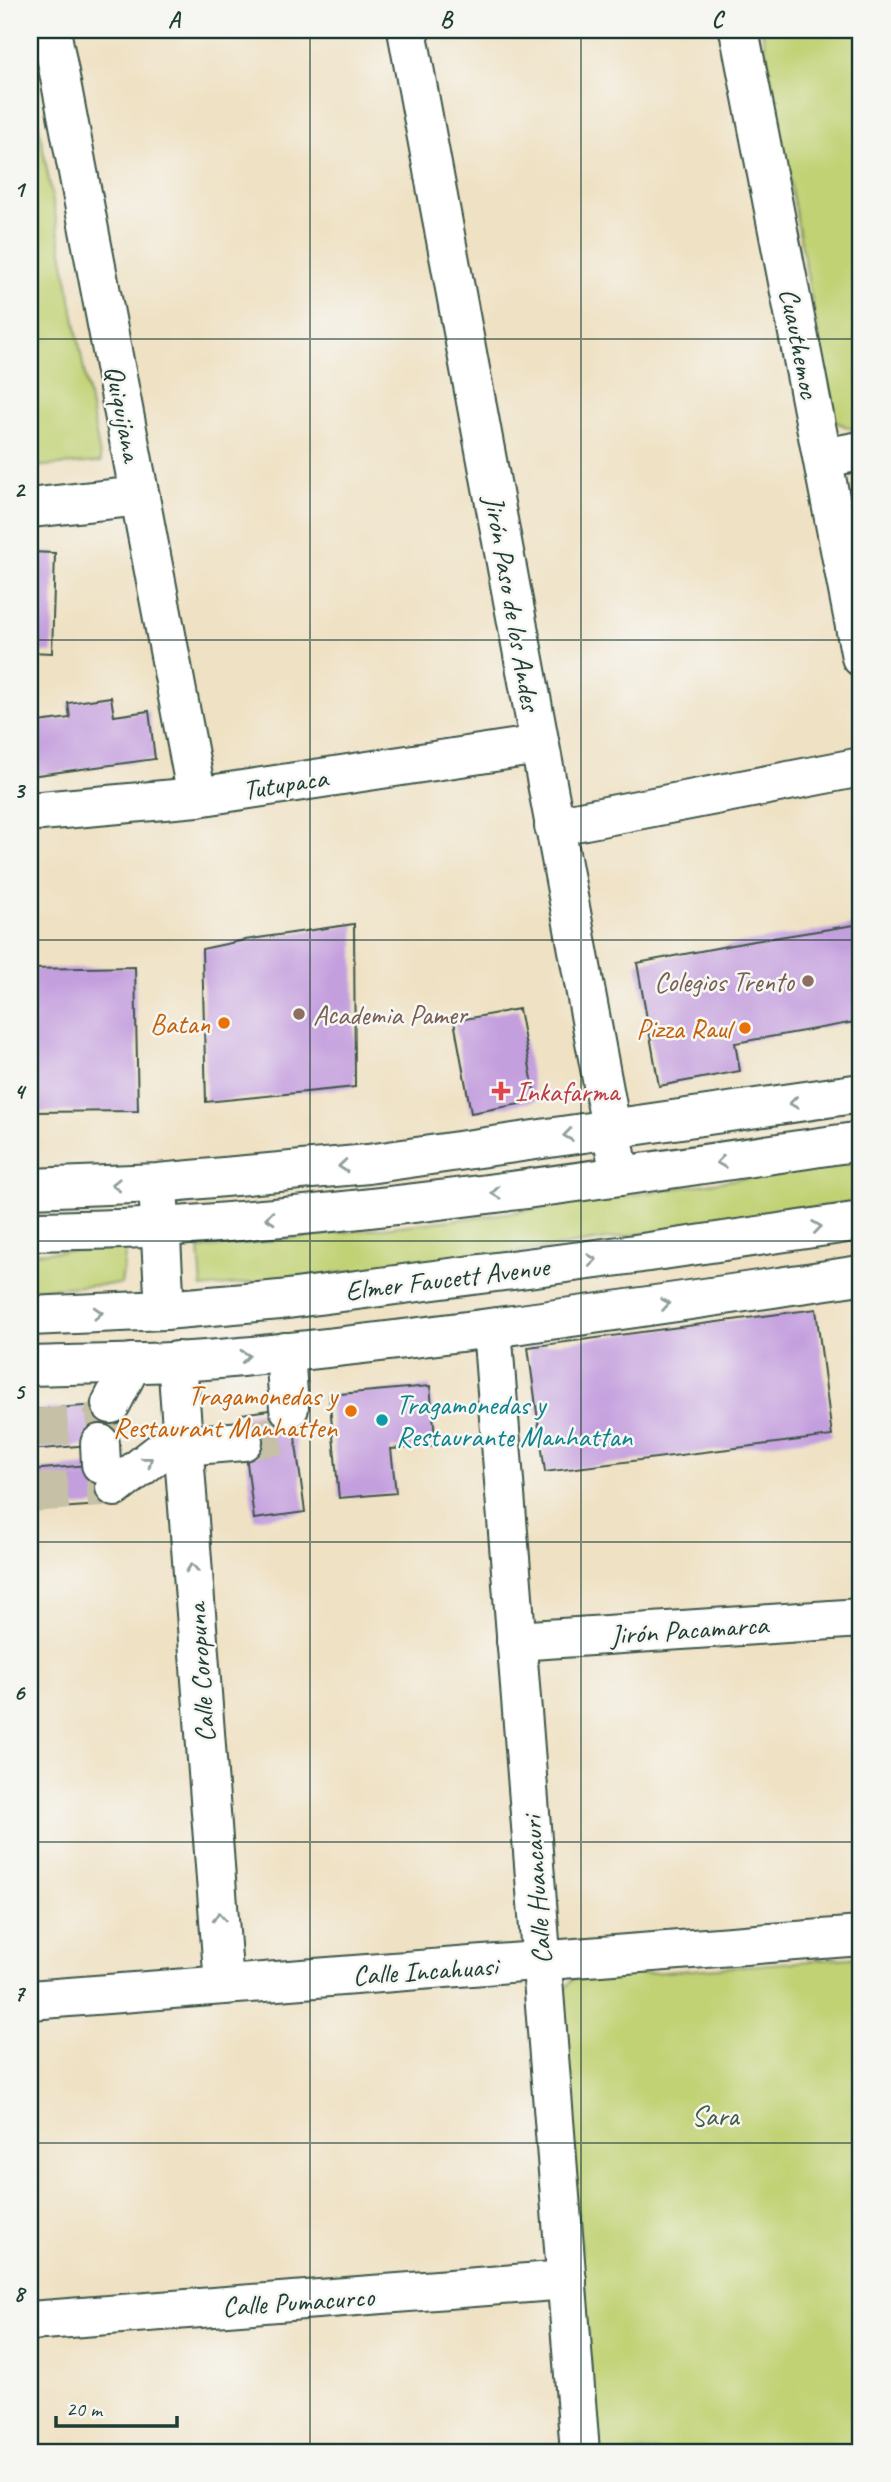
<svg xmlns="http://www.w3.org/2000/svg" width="891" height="2482" font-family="Caveat,sans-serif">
  <rect width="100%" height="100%" fill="#f6f6f2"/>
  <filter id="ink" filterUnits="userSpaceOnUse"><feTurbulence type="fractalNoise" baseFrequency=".0143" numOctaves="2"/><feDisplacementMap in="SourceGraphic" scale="14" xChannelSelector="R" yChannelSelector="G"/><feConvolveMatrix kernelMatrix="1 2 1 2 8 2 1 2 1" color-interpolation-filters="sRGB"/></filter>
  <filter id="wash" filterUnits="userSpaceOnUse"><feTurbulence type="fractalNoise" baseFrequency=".00686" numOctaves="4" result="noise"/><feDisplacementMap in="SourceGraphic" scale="28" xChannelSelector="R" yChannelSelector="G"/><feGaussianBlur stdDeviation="1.57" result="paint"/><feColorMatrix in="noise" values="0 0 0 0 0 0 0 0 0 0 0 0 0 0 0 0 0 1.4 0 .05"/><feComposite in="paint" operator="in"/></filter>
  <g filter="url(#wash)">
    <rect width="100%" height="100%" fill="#efe1c3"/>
    <g fill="#c1d275" stroke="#708854" stroke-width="2">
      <path d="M762 30H861V428L854 430 834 421Z"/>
      <path d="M30 78 101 462 30 467Z"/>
      <path d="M861 1161V1201L494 1256 202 1288 199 1249 487 1216Z"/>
      <path d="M126 1248 121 1284 30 1289V1253Z"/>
      <path d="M861 1957V2414L849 2452H597L560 1996 573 1979Z"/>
    </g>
    <g id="blocks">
      <g fill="#c49fde">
        <path d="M30 552 55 553 52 653 30 652Z"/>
        <path d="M111 697 114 716 149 711 155 759 30 776V723L70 718 68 703Z"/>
        <path d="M354 924 355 1087 206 1102 202 949 245 940Z"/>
        <path d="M861 924V1021L735 1043 740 1071 659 1086 637 963 748 942Z"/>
        <path d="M135 967 138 1111 30 1112V969Z"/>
        <path d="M519 1009 536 1101 471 1113 454 1021Z"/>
        <path d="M816 1309 832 1436 545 1472 528 1347Z"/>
        <path d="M430 1386 436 1446 391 1449 396 1493 339 1498 329 1395Z"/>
        <path d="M111 1404 114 1443 30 1450V1410Z"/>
        <path d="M291 1407 305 1512 254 1519 241 1414Z"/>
        <path d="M101 1464 116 1504 30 1510V1470Z"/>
      </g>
    </g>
  </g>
  <g filter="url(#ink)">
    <use href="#blocks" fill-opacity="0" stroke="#3e5649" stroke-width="2"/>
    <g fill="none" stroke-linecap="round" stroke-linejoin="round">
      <g stroke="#c5c0a6" stroke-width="38" stroke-dasharray="38 19" stroke-linecap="butt">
        <path d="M30 1428 99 1423 111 1404"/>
        <path d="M243 1441 283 1435 289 1408"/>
        <path d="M30 1493 115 1487"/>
      </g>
      <defs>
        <g id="minor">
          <path d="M51 30 197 797"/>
          <path d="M407 30 620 1176"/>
          <path d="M739 30 861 657"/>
          <path d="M823 458 861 451"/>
          <path d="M30 508 140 496"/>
          <path d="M30 812 197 797 539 745"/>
          <path d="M554 826 861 767"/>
          <path d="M492 1328 580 2452"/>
          <path d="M285 1352 289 1408"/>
          <path d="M177 1361 224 1985"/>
          <path d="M111 1404 132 1363"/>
          <path d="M100 1444 101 1464"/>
          <path d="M183 1446 243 1441"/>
          <path d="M115 1487 182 1435"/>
          <path d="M516 1641 861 1618"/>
          <path d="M30 2000 861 1936"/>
          <path d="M30 2321 567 2280"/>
        </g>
        <g id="major">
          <path d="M30 1188 158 1183 368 1164 861 1093"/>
          <path d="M159 1203 165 1310"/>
          <path d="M30 1231C74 1230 118 1230 162 1227 397 1211 629 1175 861 1141"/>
          <path d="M30 1316 165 1310 280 1300 635 1254 861 1221"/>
          <path d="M30 1366C100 1364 171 1364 241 1357 449 1337 655 1305 861 1275"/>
        </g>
      </defs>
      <use href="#minor" stroke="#3e5649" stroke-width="42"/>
      <use href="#major" stroke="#3e5649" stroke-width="42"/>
      <use href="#minor" stroke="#fff" stroke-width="38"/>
      <use href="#major" stroke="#fff" stroke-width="38"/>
    </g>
    <defs><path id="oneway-chevron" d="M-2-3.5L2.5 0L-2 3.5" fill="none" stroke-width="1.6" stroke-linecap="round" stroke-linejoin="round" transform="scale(1.75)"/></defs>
    <g stroke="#8f9e9a">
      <use href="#oneway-chevron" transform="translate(794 1103) rotate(172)"/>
      <use href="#oneway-chevron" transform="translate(568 1135) rotate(172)"/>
      <use href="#oneway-chevron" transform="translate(721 1162) rotate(172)"/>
      <use href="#oneway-chevron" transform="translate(343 1166) rotate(175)"/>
      <use href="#oneway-chevron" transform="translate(116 1185) rotate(178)"/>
      <use href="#oneway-chevron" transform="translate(496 1193) rotate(173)"/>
      <use href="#oneway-chevron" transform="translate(270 1218) rotate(175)"/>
      <use href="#oneway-chevron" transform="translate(817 1227) rotate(-8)"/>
      <use href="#oneway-chevron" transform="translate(592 1260) rotate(-7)"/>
      <use href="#oneway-chevron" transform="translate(665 1304) rotate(-9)"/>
      <use href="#oneway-chevron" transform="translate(98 1313) rotate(-3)"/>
      <use href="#oneway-chevron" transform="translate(245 1356) rotate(-6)"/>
      <use href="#oneway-chevron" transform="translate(148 1461) rotate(-38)"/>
      <use href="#oneway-chevron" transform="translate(192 1568) rotate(-94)"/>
      <use href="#oneway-chevron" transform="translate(219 1917) rotate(-94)"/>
    </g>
  </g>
  <path fill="none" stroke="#1f3d34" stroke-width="2" stroke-opacity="0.55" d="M310 30V2452M581 30V2452M30 339H861M30 640H861M30 940H861M30 1241H861M30 1542H861M30 1842H861M30 2143H861"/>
  <g fill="#8d6e63" stroke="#f6f6f2" stroke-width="2.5">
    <circle cx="808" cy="981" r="7"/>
    <circle cx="299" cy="1014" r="7"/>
  </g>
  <g fill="#e8710a" stroke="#f6f6f2" stroke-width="2.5">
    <circle cx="224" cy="1023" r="7"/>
    <circle cx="745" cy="1028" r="7"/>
    <circle cx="351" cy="1411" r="7"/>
  </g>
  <path fill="#e0444e" stroke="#f6f6f2" stroke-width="2.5" d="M497.5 1080.5h7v7h7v7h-7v7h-7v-7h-7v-7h7z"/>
  <circle fill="#0f9aa8" stroke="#f6f6f2" stroke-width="2.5" cx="382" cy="1420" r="7"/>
  <g text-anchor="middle" stroke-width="5" stroke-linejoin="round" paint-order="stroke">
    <g font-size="28" fill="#1f3d34" stroke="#f6f6f2">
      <text transform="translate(800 343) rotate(79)" y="10">Cuauthemoc</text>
      <text transform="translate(124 413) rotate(79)" y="10">Quiquijana</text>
      <text transform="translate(513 603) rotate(80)" y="10">Jirón Paso de los Andes</text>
      <text transform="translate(285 783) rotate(-9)" y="10">Tutupaca</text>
      <text transform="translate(447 1278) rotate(-7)" y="10">Elmer Faucett Avenue</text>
      <text transform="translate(689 1629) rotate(-4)" y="10">Jirón Pacamarca</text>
      <text transform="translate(200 1673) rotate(-94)" y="10">Calle Coropuna</text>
      <text transform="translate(536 1890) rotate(-94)" y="10">Calle Huancauri</text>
      <text transform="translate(425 1970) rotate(-4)" y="10">Calle Incahuasi</text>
      <text transform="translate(298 2301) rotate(-4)" y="10">Calle Pumacurco</text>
    </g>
    <g font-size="28" fill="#785e54" stroke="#f6f6f2" text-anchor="end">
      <text x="794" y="991">Colegios Trento</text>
      <text x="313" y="1024" text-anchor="start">Academia Pamer</text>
    </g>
    <g font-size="28" fill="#c56008" stroke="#f6f6f2" text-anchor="end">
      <text x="210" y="1033">Batan</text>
      <text x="731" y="1038">Pizza Raul</text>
      <text x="337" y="1405">Tragamonedas y<tspan x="337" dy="32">Restaurant Manhatten</tspan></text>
    </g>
    <g font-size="28" fill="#be3a42" stroke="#f6f6f2" text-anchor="start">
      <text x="515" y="1101">Inkafarma</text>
    </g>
    <g font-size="28" fill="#0d838f" stroke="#f6f6f2" text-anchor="start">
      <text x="396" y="1414">Tragamonedas y<tspan x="396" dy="32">Restaurante Manhattan</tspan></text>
    </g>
    <g font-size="28" fill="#3f5b41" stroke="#f6f6f2">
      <text x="715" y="2125">Sara</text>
    </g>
  </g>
  <rect width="891" height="2482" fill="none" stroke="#f6f6f2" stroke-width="77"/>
  <path d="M56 2416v10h121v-10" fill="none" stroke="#1f3d34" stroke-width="3.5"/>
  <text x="66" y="2416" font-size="21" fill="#1f3d34" stroke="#f6f6f2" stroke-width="5" paint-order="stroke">20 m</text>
  <rect x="38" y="38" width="814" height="2406" fill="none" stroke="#1f3d34" stroke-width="2.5"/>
  <g font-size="23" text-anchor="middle" font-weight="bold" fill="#1f3d34">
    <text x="174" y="27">A</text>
    <text x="446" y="27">B</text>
    <text x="717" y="27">C</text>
    <text x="19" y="197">1</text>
    <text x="19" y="497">2</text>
    <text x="19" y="798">3</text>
    <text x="19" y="1099">4</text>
    <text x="19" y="1399">5</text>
    <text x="19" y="1700">6</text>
    <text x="19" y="2001">7</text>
    <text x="19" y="2301">8</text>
  </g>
</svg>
